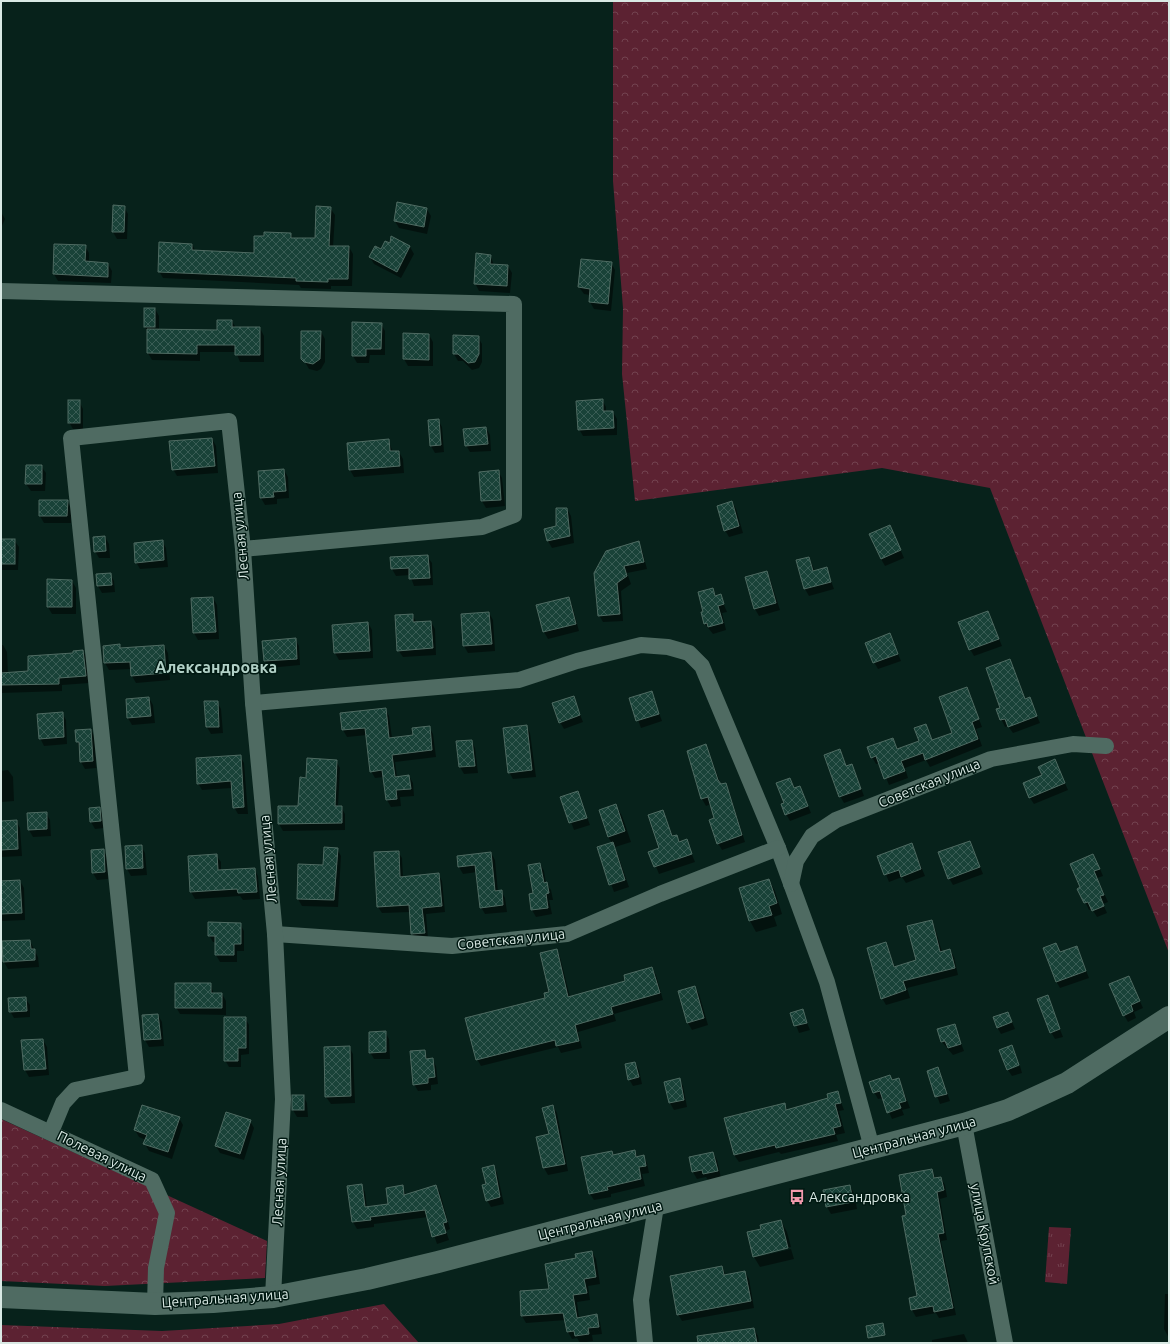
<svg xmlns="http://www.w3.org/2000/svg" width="1170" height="1344" font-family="Ubuntu,sans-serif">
  <defs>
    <pattern id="grass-tufts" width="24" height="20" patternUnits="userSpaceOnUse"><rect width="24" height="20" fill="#5c2232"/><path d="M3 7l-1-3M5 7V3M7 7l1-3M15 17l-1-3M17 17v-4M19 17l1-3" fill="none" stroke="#734250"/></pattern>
    <pattern id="forest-crowns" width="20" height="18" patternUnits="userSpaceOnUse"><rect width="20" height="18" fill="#5c2232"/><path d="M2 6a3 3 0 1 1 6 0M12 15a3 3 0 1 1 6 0" fill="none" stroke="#734250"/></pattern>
    <pattern id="building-cross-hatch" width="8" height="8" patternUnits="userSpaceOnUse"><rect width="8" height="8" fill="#194238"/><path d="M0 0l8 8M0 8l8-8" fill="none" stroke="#3a5d55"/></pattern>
  </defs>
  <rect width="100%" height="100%" fill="#07221b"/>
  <path fill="url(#grass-tufts)" d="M1049 1227 1071 1228 1067 1284 1045 1282Z"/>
  <g fill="url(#forest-crowns)">
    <path d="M613 1H1169V953L990 488 882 468 635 501 622 374 623 308 613 181Z"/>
    <path d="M1 1119 267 1241 265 1278 105 1286 1 1281Z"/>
    <path d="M384 1304 419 1343H1V1325L162 1331 279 1324Z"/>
  </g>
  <g fill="#0007">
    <path d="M398 203 426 208 431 216 427 234 399 228 395 221Z"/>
    <path d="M124 207 128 214 127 239H117L113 232Z"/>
    <path d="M330 208 335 215 333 247H349L353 254 352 286H331V289L301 288 299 285 163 278 159 271 192 244 196 252 254 254 265 237 291 234 293 239H316Z"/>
    <path d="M1 212 5 219 1 228Z"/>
    <path d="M392 237 410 247 414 254 401 278 374 264 370 257 391 245Z"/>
    <path d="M85 246 89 253V263L108 264 112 271 111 283 58 281 54 274Z"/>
    <path d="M490 255 494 265 508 266 512 273 510 293 479 291 475 283Z"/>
    <path d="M611 263 615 270 611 311 594 309 590 302V295L584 294 579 287Z"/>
    <path d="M155 309 159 316V331H218L232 321 236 328H260L264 336V362H240L236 352H200V361L152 360 148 353V333L145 327Z"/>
    <path d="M381 324 385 331V355H370L369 363H357L353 356Z"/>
    <path d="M1 328 2 329V358H1Z"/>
    <path d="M321 332 325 339V362L321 369 317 371 309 369 305 362Z"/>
    <path d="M404 334 429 335 433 342V366H408L404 359Z"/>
    <path d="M454 336 478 337 482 344V362L479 368 472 370 463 361H458L454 354Z"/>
    <path d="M602 400 606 407V412H613L617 419V435L583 436 579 429Z"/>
    <path d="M79 401 83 409V429H73L69 422Z"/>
    <path d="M438 420 442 427 444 452 435 453 431 446Z"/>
    <path d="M486 428 490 435 491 451 470 452 466 445Z"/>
    <path d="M212 439 216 446 218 473 177 476 173 469Z"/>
    <path d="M388 440 393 452H399L403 459 404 473 354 477 350 470Z"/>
    <path d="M41 466 46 473 45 491H31L26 484Z"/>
    <path d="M284 470 288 477 289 498 277 499V504L265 505 261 498Z"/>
    <path d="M498 471 502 478 505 506 486 508 482 501 480 472Z"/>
    <path d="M1 488 2 540H14L19 547 18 570H1Z"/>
    <path d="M67 501 71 508V523H44L40 516Z"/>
    <path d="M732 502 736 509 743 533 729 537 725 530Z"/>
    <path d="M567 509 571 516 574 543 552 548 548 541 546 530 558 527Z"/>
    <path d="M893 533 904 558 885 566 881 559Z"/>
    <path d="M105 537 109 544 110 558H99L95 551Z"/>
    <path d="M162 541 166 548 168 567 140 569 136 562Z"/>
    <path d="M638 543 642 550 647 569 627 573 631 584 621 591 623 621 603 622 599 615 595 573Z"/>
    <path d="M427 556 432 563 433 585 414 586 410 575 396 576 392 569 391 558Z"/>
    <path d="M809 558 815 571 826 568 834 589 809 596 805 589 797 561Z"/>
    <path d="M766 572 770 579 780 610 759 616 755 609 746 578Z"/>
    <path d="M110 574 114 581 115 592 102 593 98 586Z"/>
    <path d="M72 581 76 588V614H52L48 607Z"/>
    <path d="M712 589 717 597 720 596 727 612 722 613 726 630 713 634 705 624V613Z"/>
    <path d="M213 598 217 605 219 639 198 640 194 633Z"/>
    <path d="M568 598 572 605 579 631 548 639 544 632Z"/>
    <path d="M988 612 1002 646 974 656 970 649Z"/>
    <path d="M489 613 493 620 495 651 468 653 464 646Z"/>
    <path d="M412 615 417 623 431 622 435 629 436 655 403 657 398 650Z"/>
    <path d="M368 623 372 630 373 658 339 660 335 653 333 626Z"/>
    <path d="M890 635 901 661 878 669 874 662Z"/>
    <path d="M295 639 299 646 300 665 269 668 265 661Z"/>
    <path d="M1 645H3L7 652 8 674 30 672 83 651 87 658 89 683 62 685V691L1 693Z"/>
    <path d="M119 645 122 649 164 646 168 653 170 680 136 683 132 676 131 669 109 670 105 663 104 647Z"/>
    <path d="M1010 660 1025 700 1029 698 1040 723 1013 733 1008 726 1005 727 997 710 1002 708Z"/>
    <path d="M967 688 982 727 976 729 982 746 930 767 926 760 905 768 908 778 889 785 880 763 876 764 872 757 892 739 898 750 920 741 926 725 933 741 954 734Z"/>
    <path d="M651 692 662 721 641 728 630 698Z"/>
    <path d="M573 697 583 722 564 729 560 722Z"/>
    <path d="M149 698 153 705 155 723 132 725 128 718 127 700Z"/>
    <path d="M205 702H217L221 709 223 733 211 734 207 727Z"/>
    <path d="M385 709 389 716 392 738 414 736 429 727 433 734 436 757 395 762 397 777 409 776 413 783 414 796 400 797 401 806 391 807 387 800 384 777 375 778 371 771 367 735 347 737 343 730 341 714Z"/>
    <path d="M62 713 66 720 67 744 44 746 40 738Z"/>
    <path d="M526 726 530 733 536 777 513 779 509 772Z"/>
    <path d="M91 730 95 737 96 768 85 769 81 762 76 731Z"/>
    <path d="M471 741 475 748 478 773 464 774 460 767 457 742Z"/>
    <path d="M706 745 721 785 725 784 729 791 745 842 722 850 718 843 716 818 711 804 706 806 702 799Z"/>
    <path d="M839 750 847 767 851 765 855 772 864 796 844 803 840 796Z"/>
    <path d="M240 756 244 763 248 814H238L234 807 232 788 202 790 198 783Z"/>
    <path d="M336 761 340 768 338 807H341L345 814V830L283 831 279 824 299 807 306 779Z"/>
    <path d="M1058 768 1068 790 1034 804 1030 798Z"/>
    <path d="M8 770 13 777 14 801 1 802V771Z"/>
    <path d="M790 779 795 789 800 787 811 813 790 821 786 814 785 803Z"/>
    <path d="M578 793 590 825 574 830 562 798Z"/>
    <path d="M616 805 622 816 631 842 615 847 629 887 614 892 598 848 612 843 608 837Z"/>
    <path d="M99 808 103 815 104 828 95 829 91 822Z"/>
    <path d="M663 812 673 837 676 836 680 842 686 840 695 862 659 874 650 852 660 849Z"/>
    <path d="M46 813 50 820 51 836 33 837 29 830Z"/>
    <path d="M16 821 20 828 22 856 1 857V822Z"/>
    <path d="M970 842 983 874 953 885 949 878Z"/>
    <path d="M912 845 925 876 906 883 902 877 889 882 879 857Z"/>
    <path d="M141 846 145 853 147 875 131 876 127 869 126 847Z"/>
    <path d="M337 849 341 856 338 907 302 906 298 899Z"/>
    <path d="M103 850 107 857 108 879 97 880 93 873Z"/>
    <path d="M398 852 402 858 403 878 438 874 442 881 445 912 426 914 428 939 416 940 412 933 410 912 382 913 378 907Z"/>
    <path d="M491 853 495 860 498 892 501 891 505 898 507 912 485 914 481 907 477 872 463 874 459 867 458 857Z"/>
    <path d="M216 855 221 862V871L254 869 258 876 260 899 243 900 240 896 195 899 191 892 189 857Z"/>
    <path d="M1097 862 1103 876 1097 878 1108 902 1103 904 1107 913 1097 917 1092 909 1089 910 1079 889Z"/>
    <path d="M540 864 544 871 546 884 551 890 553 900H549L552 914 536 917 532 910 530 895 534 894Z"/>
    <path d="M769 880 775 891 782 914 774 917 777 926 756 932 750 921 740 888Z"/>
    <path d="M20 881 24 888 25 920 2 921 1 882Z"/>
    <path d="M931 921 935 928 942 952 950 950 954 957 958 975 907 988 910 998 886 1005 882 998 886 943 895 968 918 961Z"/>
    <path d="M240 924 244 931V951H237V962H220L216 955V942H213L209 935Z"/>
    <path d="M30 941 38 957 39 967 8 969 4 962Z"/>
    <path d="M1077 948 1089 978 1060 988 1056 981 1060 953Z"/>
    <path d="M556 950 560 957 570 997 627 981 652 968 656 975 663 1000 614 1014 616 1021 578 1032 582 1048 561 1053 558 1047 481 1066 477 1059 546 999 550 993Z"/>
    <path d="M1129 977 1143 1008 1134 1012 1136 1018 1128 1022 1124 1015Z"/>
    <path d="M210 984 214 994H222L226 1001V1015L180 1014 176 1007Z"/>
    <path d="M695 987 699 994 708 1025 692 1030 688 1023Z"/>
    <path d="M1047 996 1063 1037 1055 1039 1051 1032Z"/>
    <path d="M25 998 30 1005V1017L14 1018 10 1011Z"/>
    <path d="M802 1011 810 1030 799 1033 792 1014Z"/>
    <path d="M1008 1013 1015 1029 1001 1034 997 1027Z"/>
    <path d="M158 1015 162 1022 164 1046 149 1047 145 1040 143 1016Z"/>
    <path d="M245 1018 249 1025V1054L241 1055V1067H229L225 1060Z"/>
    <path d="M954 1025 964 1051 953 1055 942 1042Z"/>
    <path d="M385 1032 389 1039 390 1059H374L370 1052Z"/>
    <path d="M43 1040 47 1047 49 1075 29 1077 25 1070Z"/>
    <path d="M349 1047 353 1054 355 1103 331 1104 326 1097Z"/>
    <path d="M424 1051 428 1059H432L436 1066 438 1084 431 1085V1090L418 1091 414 1084Z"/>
    <path d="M635 1063 639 1070 642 1084 633 1086 629 1079Z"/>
    <path d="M1020 1066 1022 1073 1012 1076 1008 1070Z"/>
    <path d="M938 1068 950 1101 940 1104 928 1071Z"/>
    <path d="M679 1079 683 1086 687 1107 674 1110 670 1103 665 1082Z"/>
    <path d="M899 1079 910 1108 902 1110 904 1115 892 1119 883 1098 878 1099 874 1092Z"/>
    <path d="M837 1092 844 1110 839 1111 845 1133 836 1135 838 1141 781 1154 779 1152 739 1162 734 1155 784 1104 788 1110 829 1099Z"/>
    <path d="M303 1096 307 1103 308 1117H297L293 1110Z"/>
    <path d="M553 1106 557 1113 568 1171 548 1175 544 1168 537 1138 550 1135Z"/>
    <path d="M179 1118 183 1125 172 1159 149 1151 145 1144 146 1140 139 1137 135 1130Z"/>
    <path d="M250 1121 254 1128 244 1160 220 1153 216 1146Z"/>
    <path d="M635 1151 638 1158 643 1156 647 1163 649 1173 642 1174 645 1186 611 1194V1197L594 1200 590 1194 613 1156Z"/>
    <path d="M713 1153 717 1160 721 1178 708 1180 706 1177 697 1179 693 1172 690 1158Z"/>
    <path d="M493 1166 497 1173 504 1204 491 1207 487 1200V1185Z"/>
    <path d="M932 1170 936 1179 941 1178 945 1185 947 1197 940 1199 947 1240 941 1241 956 1315 939 1318 936 1313 916 1317 912 1310 918 1297 907 1216Z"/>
    <path d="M361 1185 365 1192 367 1208 389 1204 402 1186 406 1195 436 1186 440 1193 450 1229 446 1231 449 1240 437 1244 428 1217 374 1224V1227L357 1229 353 1222 348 1187Z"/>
    <path d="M850 1186 854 1193 857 1209 831 1214 827 1207Z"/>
    <path d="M781 1221 787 1232 791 1247 756 1255V1257L791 1249 794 1259 760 1267 754 1257 762 1230Z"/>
    <path d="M592 1252 596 1259 600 1284 588 1286 590 1300 577 1302 579 1318 596 1315 600 1322 602 1334 592 1335 593 1341 580 1343 577 1338 572 1339 568 1332 566 1320 526 1323 522 1316 550 1290 577 1259Z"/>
    <path d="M722 1267 726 1275 745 1272 749 1279 754 1308 682 1321 678 1314Z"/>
    <path d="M1165 1294H1169V1338L1164 1329Z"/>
    <path d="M754 1329 758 1336 759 1343H720Z"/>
    <path d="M964 1334 968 1343H932V1340Z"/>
  </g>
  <g fill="url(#building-cross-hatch)" stroke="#4f6b62">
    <path d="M397 202 427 208 424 227 394 221Z"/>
    <path d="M113 205 125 206 124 232H112Z"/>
    <path d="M316 206 331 207 329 246H349L348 279H328V282L296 281V278L158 272 159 242 192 244V250L254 253V236H264V232L291 233V238H315Z"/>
    <path d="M391 236 410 246 397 272 369 257 375 246 381 249 385 241 390 243Z"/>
    <path d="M54 244 86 245 85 261 108 263V277L53 274Z"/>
    <path d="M476 253 491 255 490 264 508 265 507 286 474 284Z"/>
    <path d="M581 259 612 262 608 304 589 302 590 289 578 287Z"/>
    <rect x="144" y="308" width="11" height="19"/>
    <path d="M217 320H232V327H260V355H235V345H197V354L147 353V329L217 330Z"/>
    <path d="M352 322 382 323 381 349H366V356H352Z"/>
    <path d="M301 331H321L320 359 313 364 304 362 301 359Z"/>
    <path d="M403 333 429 334V360L403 359Z"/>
    <path d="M453 335 479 336V354L475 362 468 363 458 354H453Z"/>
    <path d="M603 399V411H613L614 428 578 430 576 401Z"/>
    <rect x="68" y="400" width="12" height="23"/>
    <path d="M439 419 441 445 430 446 428 420Z"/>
    <path d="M486 427 488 444 465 446 463 429Z"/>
    <path d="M212 438 215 466 172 470 169 441Z"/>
    <path d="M389 439 390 451H399L400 466 349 470 347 443Z"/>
    <path d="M26 465H42V484H25Z"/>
    <path d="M284 469 286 491 273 492 274 497 260 498 258 471Z"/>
    <path d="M499 470 501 500 481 501 479 472Z"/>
    <path d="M39 500H68L67 516H39Z"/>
    <path d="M732 501 739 526 724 531 717 506Z"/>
    <path d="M556 508H567L570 536 547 541 544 529 556 526Z"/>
    <path d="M890 525 901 550 881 559 869 534Z"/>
    <path d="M105 536 106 551 94 552 93 537Z"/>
    <rect x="1" y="539" width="14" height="25"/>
    <path d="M163 540 164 560 135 563 134 543Z"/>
    <path d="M639 541 644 562 624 566 627 576 617 583 620 614 598 616 594 573 606 551Z"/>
    <path d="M428 555 430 578 409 579V568L391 569 390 557Z"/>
    <path d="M809 557 813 571 827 567 831 582 804 589 796 560Z"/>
    <path d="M767 571 776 603 754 609 745 577Z"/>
    <path d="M111 573 112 585 97 586 96 574Z"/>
    <path d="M47 579 72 580V607H47Z"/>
    <path d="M713 588 715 596 721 594 724 604 718 606 723 623 708 627 707 623 704 624 701 612H703L698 592Z"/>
    <path d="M213 597 216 632 193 633 191 598Z"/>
    <path d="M569 597 576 624 543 632 536 605Z"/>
    <path d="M988 611 999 639 969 650 958 622Z"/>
    <path d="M489 612 492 644 463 646 461 614Z"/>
    <path d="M413 614V622L431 621 433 648 397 651 395 615Z"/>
    <path d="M368 622 370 651 334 653 332 625Z"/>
    <path d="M890 633 898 654 873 663 865 643Z"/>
    <path d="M296 638 297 659 264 661 262 641Z"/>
    <path d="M120 644V648L164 645 166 673 131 676 130 662 104 663 103 646Z"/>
    <path d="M83 650 86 676 59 678V684L1 685V673L28 671V656L73 653V651Z"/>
    <path d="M1010 659 1025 699 1030 697 1037 716 1008 727 1005 719 1000 720 996 709 1000 708 986 668Z"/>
    <path d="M967 687 979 719 972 722 978 739 925 760 923 753 901 761 905 771 884 779 876 756 871 758 867 747 893 738 897 749 919 741 914 728 926 724 932 740 952 733 939 697Z"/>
    <path d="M652 691 659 714 636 721 629 698Z"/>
    <path d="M574 696 580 715 559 723 552 703Z"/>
    <path d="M149 697 151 716 127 718 126 699Z"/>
    <path d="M204 701H218L219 727H206Z"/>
    <path d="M386 708 389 738 413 735 412 728 430 726 432 750 392 755 395 777 409 775 411 789 396 790 397 799 386 800 382 770 370 772 365 728 342 730 340 713Z"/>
    <path d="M63 712 64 737 39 739 37 714Z"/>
    <path d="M527 725 532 770 508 773 503 728Z"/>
    <path d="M91 729 93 761 80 762 79 742H76L75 730Z"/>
    <path d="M472 740 475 766 459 767 456 741Z"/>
    <path d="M706 744 718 780 721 784 726 783 742 835 717 844 709 820 714 818 708 797 701 799 687 751Z"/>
    <path d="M840 749 846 766 852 764 861 789 839 797 824 755Z"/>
    <path d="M241 755 244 807 233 808 231 781 197 784 196 758Z"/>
    <path d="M307 758 337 760 335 806H342V823L278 824V806H298L300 777 306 778Z"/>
    <path d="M1055 759 1065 783 1029 798 1023 783 1042 775 1038 767Z"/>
    <path d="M790 778 794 788 800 786 808 806 785 815 781 804 784 803 776 783Z"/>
    <path d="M578 791 587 818 569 823 560 797Z"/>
    <path d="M616 804 625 831 608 837 599 810Z"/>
    <path d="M100 807 101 821 90 822 89 808Z"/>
    <path d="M663 810 672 836 677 835 679 842 687 839 692 854 654 867 648 852 659 848 648 815Z"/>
    <path d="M47 812V829L28 830 27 813Z"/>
    <path d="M17 820 18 849 1 850V821Z"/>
    <path d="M970 841 980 867 948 879 938 852Z"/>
    <path d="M613 842 625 880 609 885 597 847Z"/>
    <path d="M912 843 921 869 901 877 899 870 884 875 877 856Z"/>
    <path d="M142 845 143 868 126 869 125 846Z"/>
    <path d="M324 847 338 848 334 900 297 899 298 864 323 865Z"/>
    <path d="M104 849 105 872 92 873 91 850Z"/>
    <path d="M399 851 400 877 439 873 442 906 422 908 425 933 411 934 409 905 377 907 374 852Z"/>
    <path d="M491 852 495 891 502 890 503 905 480 908 475 865 458 867 457 856Z"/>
    <path d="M217 854 218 870 255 868 257 892 238 893 237 889 190 892 188 856Z"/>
    <path d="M1093 854 1100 869 1094 871 1104 895 1100 896 1104 906 1092 911 1088 902 1084 903 1077 889 1080 887 1070 864Z"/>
    <path d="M540 863 544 883 547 882 549 893 546 894 548 908 531 910 529 894 533 893 528 865Z"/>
    <path d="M769 879 777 903 769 906 772 915 749 921 739 888Z"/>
    <path d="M20 880 22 913 1 914V881Z"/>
    <path d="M932 920 940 952 950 949 955 968 903 981 906 990 881 999 867 948 886 942 894 967 916 960 907 926Z"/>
    <path d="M208 922 241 923V944H234V955H215V936H208Z"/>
    <path d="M30 940 31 949H35V960L3 962 2 941Z"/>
    <path d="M1056 943 1060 952 1077 946 1086 971 1056 982 1043 948Z"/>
    <path d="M557 949 568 997 625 981 624 975 652 967 660 993 611 1007 613 1014 575 1025 579 1041 556 1046 555 1040 476 1060 465 1018 545 998 544 993 549 992 540 953Z"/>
    <path d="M1129 976 1140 1001 1131 1005 1133 1011 1123 1016 1109 984Z"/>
    <path d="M175 983H211V993H222V1008H175Z"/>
    <path d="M695 986 704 1018 687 1023 678 991Z"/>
    <path d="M1048 995 1060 1029 1050 1033 1037 999Z"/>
    <path d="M26 997 27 1011 9 1012 8 998Z"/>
    <path d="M803 1009 807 1023 794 1026 790 1013Z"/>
    <path d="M1008 1012 1012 1022 997 1028 993 1017Z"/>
    <path d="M158 1014 161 1039 144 1040 142 1015Z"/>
    <path d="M224 1017H246V1048H238V1061H224Z"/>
    <path d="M955 1024 961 1044 948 1048 945 1041 941 1042 937 1029Z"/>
    <path d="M386 1031V1052L369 1053V1032Z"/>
    <path d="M43 1039 46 1069 24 1070 21 1040Z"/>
    <path d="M1012 1045 1019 1065 1007 1070 999 1050Z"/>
    <path d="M350 1046 351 1096 325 1097 324 1047Z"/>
    <path d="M425 1050 426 1059 433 1058 435 1077 428 1078V1083L413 1085 410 1051Z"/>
    <path d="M635 1062 639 1077 628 1080 625 1064Z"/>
    <path d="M938 1067 947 1094 935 1097 927 1071Z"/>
    <path d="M890 1075 892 1080 899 1078 906 1101 899 1103 901 1108 887 1113 880 1091 873 1093 869 1082Z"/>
    <path d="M680 1078 684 1100 669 1103 664 1082Z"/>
    <path d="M838 1091 841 1103 835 1104 841 1126 833 1128 835 1134 776 1148 775 1145 734 1155 724 1118 785 1103 786 1110 828 1098 827 1094Z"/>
    <rect x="292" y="1095" width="12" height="15"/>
    <path d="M142 1105 180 1117 168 1152 143 1144 147 1135 134 1130Z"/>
    <path d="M553 1105 565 1164 543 1168 536 1137 549 1134 542 1108Z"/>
    <path d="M226 1112 251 1120 240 1154 215 1146Z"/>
    <path d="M635 1150 636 1157 644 1155 646 1166 639 1167 641 1179 607 1187 608 1190 589 1194 581 1157 612 1151 613 1155Z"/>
    <path d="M713 1152 718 1171 703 1174 702 1170 692 1172 689 1157Z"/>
    <path d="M494 1165 500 1197 486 1201 482 1185 486 1184 482 1168Z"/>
    <path d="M932 1169 934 1178 941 1177 944 1190 937 1192 944 1233 938 1234 953 1308 934 1312 933 1306 911 1310 909 1298 917 1296 902 1216 906 1215 899 1175Z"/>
    <path d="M362 1184 365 1207 388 1204 386 1188 403 1185 404 1195 436 1185 447 1222 443 1223 446 1233 432 1237 425 1210 370 1217 371 1220 352 1222 347 1186Z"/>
    <path d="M850 1185 853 1202 826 1207 823 1190Z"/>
    <path d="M781 1220 788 1248 753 1257 747 1232 761 1229 760 1225Z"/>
    <path d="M592 1251 596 1277 584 1279 587 1293 573 1295 577 1318 597 1314 599 1327 588 1328 589 1334 575 1336 574 1331 567 1332 563 1313 521 1316 520 1291 549 1289 545 1264 576 1258 575 1254Z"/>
    <path d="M722 1266 724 1275 745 1271 751 1301 677 1315 670 1276Z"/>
    <path d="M883 1323 885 1335 868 1338 866 1326Z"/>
    <path d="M754 1328 757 1343H698L697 1336Z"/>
  </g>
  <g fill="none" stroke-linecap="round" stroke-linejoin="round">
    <g stroke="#4f6b62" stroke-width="16">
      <path d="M1 291 514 304V515L482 527 243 549"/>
      <path d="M253 703 519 680 577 661 641 645 668 647 689 653 702 666 778 848 827 982 872 1148"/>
      <path d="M791 884 796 861 812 836 836 820 991 759 1073 744 1106 746"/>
      <path d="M275 934 452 946 567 934 660 894 778 848"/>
      <path d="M1 1110 152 1180 167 1213 156 1268 155 1304"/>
      <path d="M964 1124 1005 1343"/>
      <path d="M51 1132 63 1103 75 1090 137 1077 71 438 229 421 243 549 253 703 275 934 283 1099 273 1297"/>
      <path d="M645 1343 641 1300 656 1206"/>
    </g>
    <path stroke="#4f6b62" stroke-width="22" d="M1 1297 155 1304 213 1302 273 1297 367 1279 438 1262 964 1124 1008 1110 1067 1083 1169 1017"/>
  </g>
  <defs>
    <symbol id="bus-bare" viewBox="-9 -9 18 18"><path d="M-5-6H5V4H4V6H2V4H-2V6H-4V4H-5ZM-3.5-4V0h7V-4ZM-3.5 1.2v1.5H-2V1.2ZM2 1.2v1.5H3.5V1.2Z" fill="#f29aad" stroke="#001912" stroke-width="2.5" paint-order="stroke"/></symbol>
  </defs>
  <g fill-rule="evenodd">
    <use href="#bus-bare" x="786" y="1186" width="22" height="22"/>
  </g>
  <g text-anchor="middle" stroke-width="3" stroke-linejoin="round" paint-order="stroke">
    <g font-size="14" fill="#d9e9e4" stroke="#001912">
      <text transform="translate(240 536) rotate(-95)" y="5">Лесная улица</text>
      <text transform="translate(929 783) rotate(-22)" y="5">Советская улица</text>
      <text transform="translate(268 859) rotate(-95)" y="5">Лесная улица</text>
      <text transform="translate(511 939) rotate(-6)" y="5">Советская улица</text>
      <text transform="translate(914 1137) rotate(-15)" y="5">Центральная улица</text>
      <text transform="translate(102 1156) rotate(26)" y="5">Полевая улица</text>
      <text transform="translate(279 1182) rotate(-87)" y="5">Лесная улица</text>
      <text transform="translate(600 1220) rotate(-14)" y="5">Центральная улица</text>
      <text transform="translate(985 1234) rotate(79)" y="5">улица Крупской</text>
      <text transform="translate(225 1298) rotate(-4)" y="5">Центральная улица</text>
    </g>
    <g font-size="14" fill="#d9e9e4" stroke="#001912" text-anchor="start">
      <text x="809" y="1202">Александровка</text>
    </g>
    <g font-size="16" font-weight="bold" fill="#b2d1c7" stroke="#001912">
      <text x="216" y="673">Александровка</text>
    </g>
  </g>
  <rect width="1170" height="1344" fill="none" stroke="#d9e9e4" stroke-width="4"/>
</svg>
